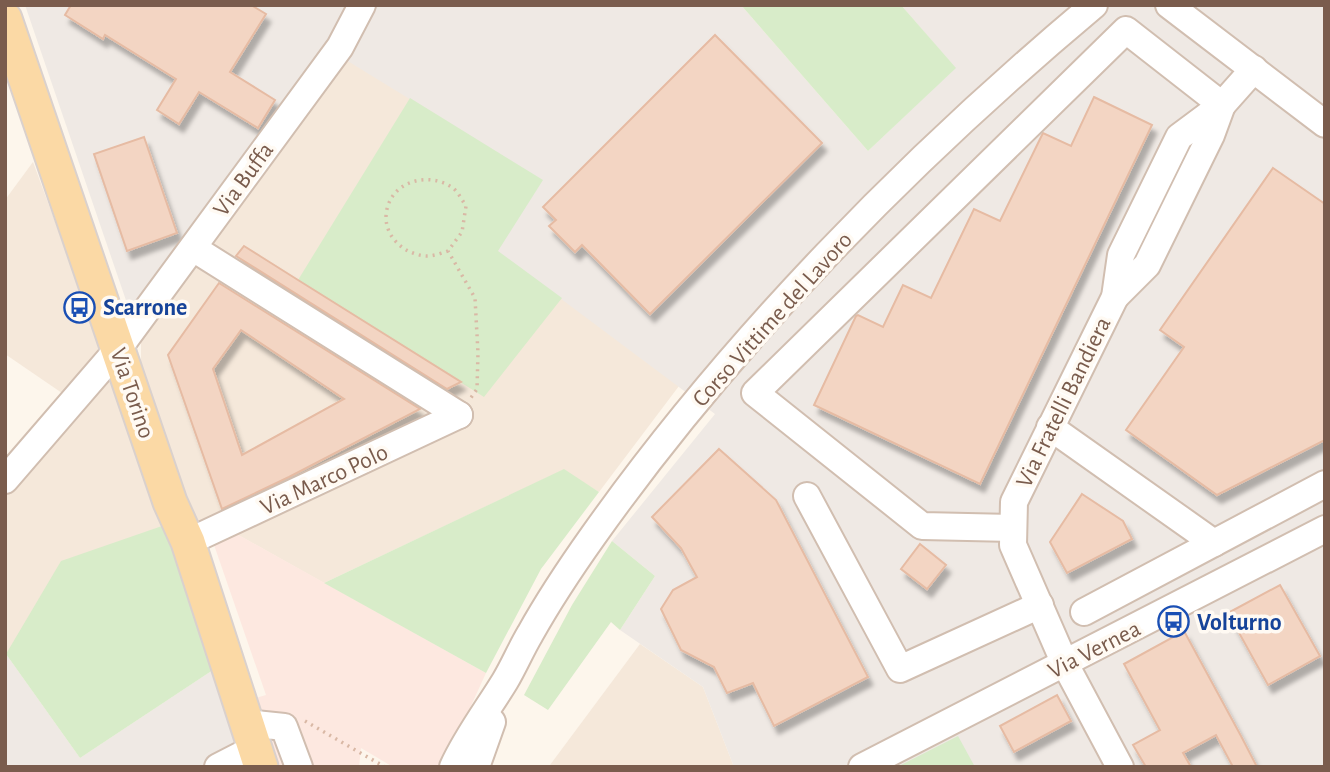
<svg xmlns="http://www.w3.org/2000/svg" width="1330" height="772" font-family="'Alegreya Sans',sans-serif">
  <defs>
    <filter id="shadow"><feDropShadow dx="4.5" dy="8" stdDeviation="2" flood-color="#0004"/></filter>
  </defs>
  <rect width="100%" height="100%" fill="#fdf6ec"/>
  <g fill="#f5e8da">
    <path d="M341 56 543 180 498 251 679 386 599 492 563 470 324 583 224 527 216 515 195 522 141 371V341Z"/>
    <path d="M33 162 101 346 62 393 5 354V200Z"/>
    <path d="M113 377 162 526 219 666 5 655V497L101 379Z"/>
    <path d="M640 644 703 687 734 767 550 765Z"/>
  </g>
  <path fill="#fde8e0" d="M235 533 486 673 443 767H393L361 748 359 767H274L252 699 266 695 213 542Z"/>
  <g fill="#efe9e4">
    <path d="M25 5H741L868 151 955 68 901 5H1325V767H734L703 687 620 630 655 576 612 541 715 414 497 251 542 180 328 49 131 315Z"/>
    <path d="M6 654 80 758 219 666 252 767H5Z"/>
  </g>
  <g fill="#d8ecc9">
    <path d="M741 5H901L956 68 868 151Z"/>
    <path d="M410 98 543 180 498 251 562 298 484 397 298 280Z"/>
    <path d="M564 469 599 492 541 569 486 673 324 583Z"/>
    <path d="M162 526 219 666 80 758 6 654 61 561Z"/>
    <path d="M612 541 655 576 620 630 611 622 548 710 524 695 572 605Z"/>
    <path d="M958 736 975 767H897Z"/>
  </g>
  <g fill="#f3d5c3" stroke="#e6bba3" stroke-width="2" fill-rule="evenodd" filter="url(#shadow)">
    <path d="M71 5H251L266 14 230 72 275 100 258 128 199 92 179 124 157 110 176 79 105 35 103 39 65 15Z"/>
    <path d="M715 35 822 143 650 314 582 245 575 252 549 226 556 220 543 207Z"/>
    <path d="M1094 97 1152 125 980 484 814 405 856 316 858 315 883 327 903 285 931 298 974 209 1000 221 1042 135 1043 133 1071 146Z"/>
    <path d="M144 137 177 233 127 251 94 154Z"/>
    <path d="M1273 168 1325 204V440L1217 495 1126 430 1184 347 1160 330Z"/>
    <path d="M244 246 298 280 461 382 447 389 236 256Z"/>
    <path d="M219 283 420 409 289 477 222 509 168 355ZM241 330 344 399 242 455 213 369Z"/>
    <path d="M719 449 776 500 868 677 774 726 753 683 727 693 714 667 681 650 661 609 673 590 697 577 681 548 652 517Z"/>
    <path d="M1082 494 1123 521 1132 539 1067 573 1050 542Z"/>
    <path d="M920 544 946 565 927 589 901 569Z"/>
    <path d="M1280 585 1320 656 1268 685 1228 613Z"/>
    <path d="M1184 631 1241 736 1257 767H1233L1216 735 1183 753 1191 767H1146L1133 745 1160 730 1124 664Z"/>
    <path d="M1057 695 1071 721 1014 752 1000 726Z"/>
  </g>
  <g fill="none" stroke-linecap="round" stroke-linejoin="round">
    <defs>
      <g id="minor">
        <path d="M1169 5 1325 124"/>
        <path d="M193 248 459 415"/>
        <path d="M1115 297 1147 265 1211 135 1222 105"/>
        <path d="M1050 427 1214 543"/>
        <path d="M5 480 118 349 340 47 362 5"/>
        <path d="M807 496 900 669 1040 605"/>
        <path d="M1013 528 922 526 755 393 1126 30 1222 105"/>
        <path d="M188 542 459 415"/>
        <path d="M1084 612 1325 484"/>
        <path d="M247 723 284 727 299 767"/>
        <path d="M218 767 255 748"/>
        <path d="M453 767C467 736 488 709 505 681 514 666 521 649 530 634 549 600 571 567 593 536 732 340 910 159 1094 5"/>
        <path d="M476 767 492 722"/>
        <path d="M862 767 1325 529"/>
        <path d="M1120 767 1065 664 1013 545 1014 502 1115 297 1121 255 1179 137 1222 105 1254 69"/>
      </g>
      <path id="major" d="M5 19 170 502 188 542 261 767"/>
    </defs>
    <use href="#minor" stroke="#d1beb0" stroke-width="30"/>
    <use href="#major" stroke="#dad1cd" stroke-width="37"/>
    <g stroke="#d9b8a5" stroke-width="3.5" stroke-dasharray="2 5" stroke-linecap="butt">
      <path d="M448 251C442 253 434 256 427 256 403 255 381 234 387 209 394 179 431 172 453 188 458 192 462 200 466 206L462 232 448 251 475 298 478 353 477 389 470 399"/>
      <path d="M305 721 385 767"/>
    </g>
    <use href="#minor" stroke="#fff" stroke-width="26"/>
    <use href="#major" stroke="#fbd9a5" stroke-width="33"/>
  </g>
  <defs>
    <symbol id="bus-ring" viewBox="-11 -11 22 22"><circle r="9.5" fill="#fffaf3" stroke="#1a4fb4" stroke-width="1.5"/><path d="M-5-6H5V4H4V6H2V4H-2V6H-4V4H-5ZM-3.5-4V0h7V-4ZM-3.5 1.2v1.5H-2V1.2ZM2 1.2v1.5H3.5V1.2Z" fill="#1a4fb4"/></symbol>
  </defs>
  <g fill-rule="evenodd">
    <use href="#bus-ring" x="62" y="290" width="35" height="35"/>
    <use href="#bus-ring" x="1156" y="604" width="35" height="35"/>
  </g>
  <g text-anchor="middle" stroke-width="7" stroke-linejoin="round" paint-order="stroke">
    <g font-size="24" fill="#7a5c4d" stroke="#fffaf3">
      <text transform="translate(243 179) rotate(-54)" y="8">Via Buffa</text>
      <text transform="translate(772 319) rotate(-48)" y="8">Corso Vittime del Lavoro</text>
      <text transform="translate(133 393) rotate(71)" y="8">Via Torino</text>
      <text transform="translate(1063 402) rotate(-64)" y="8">Via Fratelli Bandiera</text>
      <text transform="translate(324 479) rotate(-25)" y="8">Via Marco Polo</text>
      <text transform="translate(1094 649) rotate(-27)" y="8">Via Vernea</text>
    </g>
    <g font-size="24" font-weight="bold" fill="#164399" stroke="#fffaf3" text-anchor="start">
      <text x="103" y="315">Scarrone</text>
      <text x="1197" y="630">Volturno</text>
    </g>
  </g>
  <rect width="1330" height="772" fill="none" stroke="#7a5c4d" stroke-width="14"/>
</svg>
